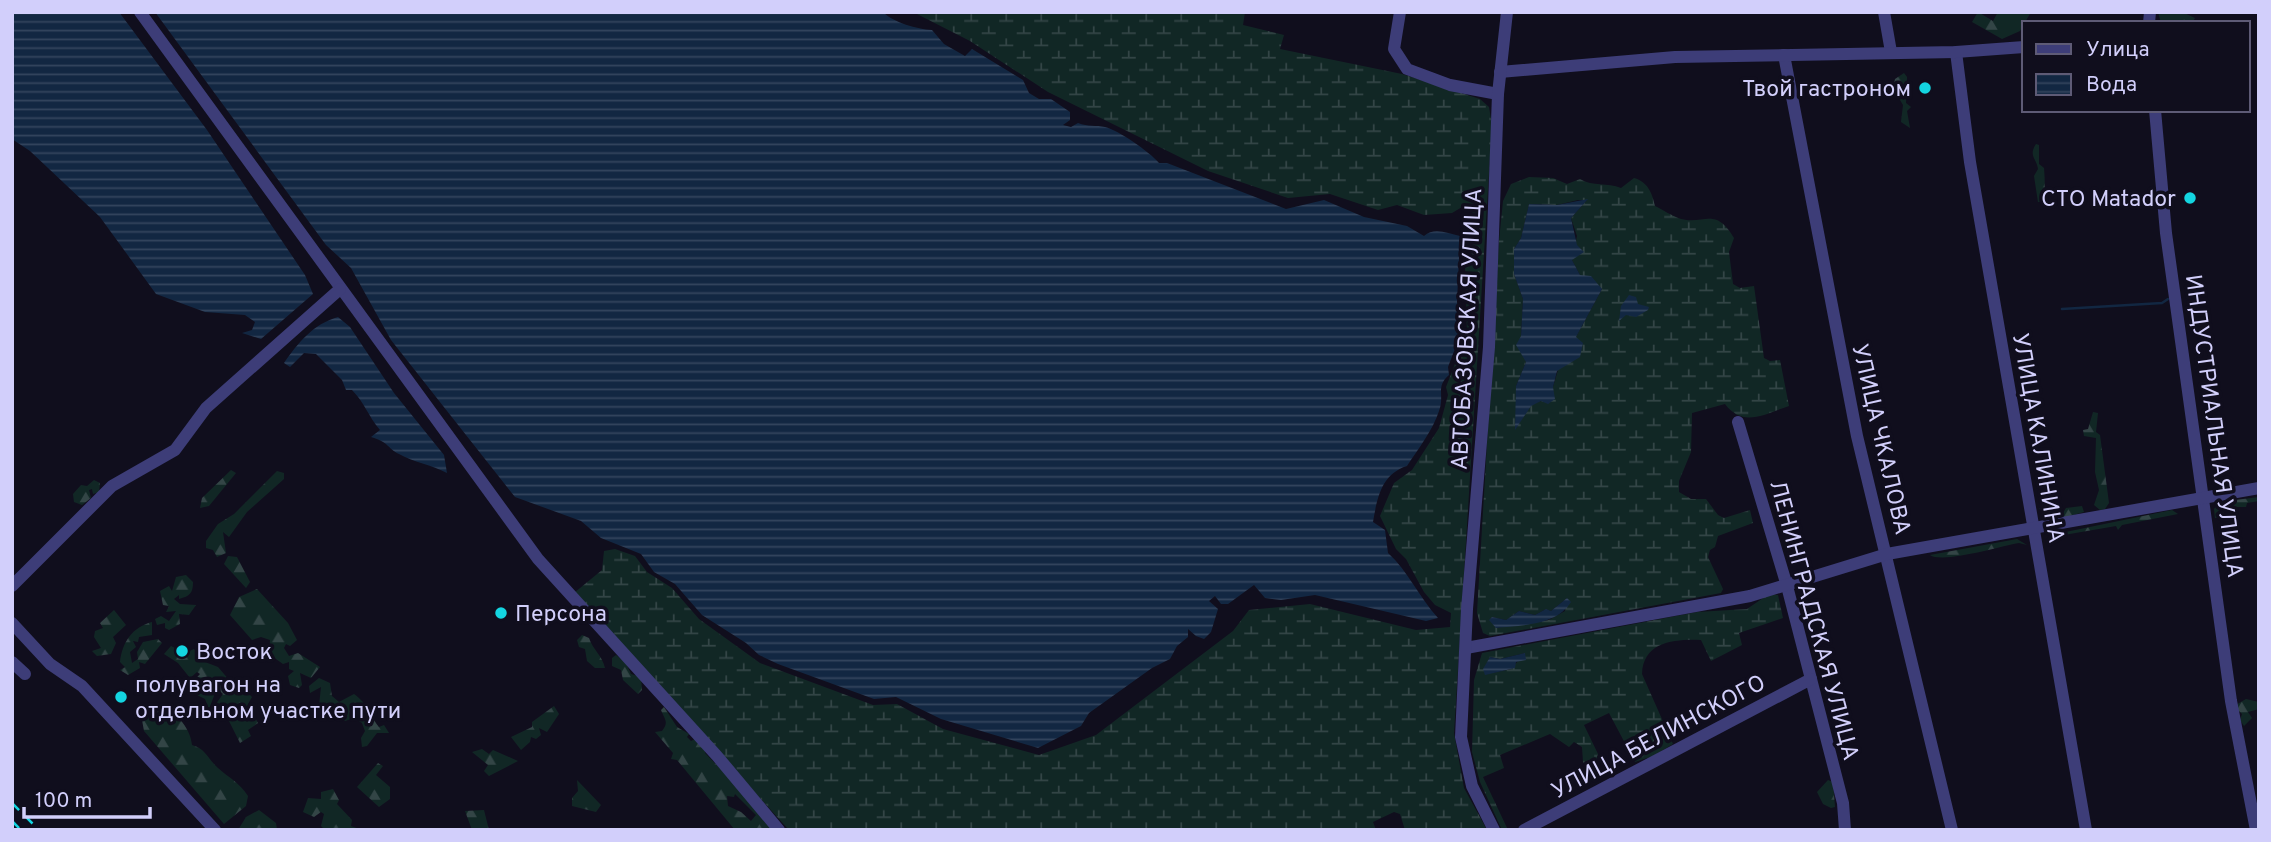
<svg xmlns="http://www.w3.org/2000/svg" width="2271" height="842" font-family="Overpass,sans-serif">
  <defs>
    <pattern id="forest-firs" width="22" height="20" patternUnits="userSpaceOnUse" patternTransform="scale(1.75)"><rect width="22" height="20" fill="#112725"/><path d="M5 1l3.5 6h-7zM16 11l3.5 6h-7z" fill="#334546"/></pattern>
    <pattern id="wetland-marsh" width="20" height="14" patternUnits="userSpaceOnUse" patternTransform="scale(1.75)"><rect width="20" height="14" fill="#112725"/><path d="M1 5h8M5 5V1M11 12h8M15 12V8" fill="none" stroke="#334546"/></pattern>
    <pattern id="water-rules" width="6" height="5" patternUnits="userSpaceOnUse" patternTransform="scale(1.75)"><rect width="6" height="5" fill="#122742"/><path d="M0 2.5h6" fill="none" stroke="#34455e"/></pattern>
  </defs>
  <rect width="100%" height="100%" fill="#100e1d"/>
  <g fill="url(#forest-firs)" fill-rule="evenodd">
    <path d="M1978 12 1993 21 1998 12H2031L2020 31 2002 39 1972 22Z"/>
    <path d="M2158 12H2182L2195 18 2192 23H2161Z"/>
    <path d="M1904 73 1907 77 1906 103 1911 107 1907 111 1910 128 1901 122 1903 105 1893 88 1895 79Z"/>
    <path d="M2036 144 2039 145V164L2044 168C2045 181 2045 190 2044 202H2038L2034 176 2038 169C2037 159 2028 156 2036 144Z"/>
    <path d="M2093 412 2098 413 2096 432 2100 435 2109 503 2105 509 2100 510 2094 505 2099 490 2095 472 2096 438 2084 436 2083 430 2088 429Z"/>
    <path d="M231 470 236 473 209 506 200 508 202 498Z"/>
    <path d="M277 471 284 473V479L247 512 229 537 223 532 226 553 217 557 213 550 206 548V541L218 524 234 514Z"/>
    <path d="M94 480 100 483 99 492 93 494 92 489 89 490 91 498 82 505 74 502 73 494 81 485 87 486Z"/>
    <path d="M2259 497V501L2247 503 2246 507H2223L2224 517 2215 518 2214 509 2219 502Z"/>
    <path d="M2047 501 2054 516 2063 513 2066 508 2082 506 2084 512 2048 522 2045 510 2039 509Z"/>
    <path d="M2172 510 2178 514 2122 525 2118 530 2116 526 2058 536 2056 534Z"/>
    <path d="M2017 539 2027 545 2019 543C2000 546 1943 564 1930 555Z"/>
    <path d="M228 556 237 557 250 582 246 588 224 564Z"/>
    <path d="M186 575 193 582C193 593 190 596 179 599V595L174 599 180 604 196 605 189 615 179 614 180 624 169 630 165 628V623L157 625 155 619 161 616 169 621 176 611 166 612 169 606 163 605 160 591 169 586 172 591 176 577Z"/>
    <path d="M257 589 288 623 297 640 290 646 286 644 284 648 289 656 298 653 320 667 311 678 300 673 302 685 299 688 290 685 288 676 294 671 289 669V662L283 664 269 654 270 640 261 637 252 640 230 615 239 597Z"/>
    <path d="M114 610 126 625 113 637 116 643 111 654 97 656 92 651 101 648 94 637 95 631 103 628 100 623Z"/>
    <path d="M152 622V635L139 637 138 642 133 641 136 647 130 652 132 663 138 659 137 652 143 642 158 639 162 643 145 664 139 662 140 668 128 675 120 670 125 667 120 662C122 643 132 627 152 622Z"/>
    <path d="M582 635 589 638C593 650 602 655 605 668H595L587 661 585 649 579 647 577 640Z"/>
    <path d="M171 646 185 653 194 649 205 662 218 667 236 688 246 691 252 697 248 704 258 723 248 730 251 736 240 743 223 709 217 716 213 708 223 694 217 688 209 709 205 699 195 694 196 689 190 685 200 674 197 672 190 678 178 663 164 654Z"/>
    <path d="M616 655 626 663 631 674 641 677 642 690 638 694 623 680 621 670 612 666V658Z"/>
    <path d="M319 678 330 683 332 696 339 702 354 694C369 705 368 713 379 727L384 725 389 733H377L367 746 362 747 361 738 365 731 362 723 354 718 345 721 341 717V708L334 712 323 711 319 706 321 687 310 693 309 686Z"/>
    <path d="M2246 699 2259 702V709L2248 712 2252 718 2244 726 2240 720 2242 714 2234 706Z"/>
    <path d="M159 703C175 712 190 726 192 745 206 749 207 758 218 768 229 778 239 782 248 796L246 806 224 824 144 731 142 720Z"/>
    <path d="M554 706 559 714 547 732 539 728 541 735 536 739 531 737 530 742 521 750 511 737 532 727V722Z"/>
    <path d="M664 707 677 727 689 734 687 737 691 741 695 739 706 750 705 753 780 830H735L677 760 671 759 673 753 655 732 662 731C669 722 665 720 661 710ZM735 794 756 815 751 821 741 812 728 806 727 796 734 797Z"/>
    <path d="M482 749 489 754 493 750 518 761 489 776 484 771 488 765 472 752Z"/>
    <path d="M378 763 383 766 376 775 390 787V799L379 807 357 787Z"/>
    <path d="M577 780 601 805 596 812 572 806V798L578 791Z"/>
    <path d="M1828 780 1833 782 1835 807 1831 808 1823 804 1817 792Z"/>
    <path d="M333 789 339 800 337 804 352 820 351 826 362 830H325L321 826 324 814 321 812 314 817 303 812 308 798 321 799V792Z"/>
    <path d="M259 810 276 823 277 830H238L246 817Z"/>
    <path d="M484 810 489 830H472L465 811Z"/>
  </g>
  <g fill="url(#wetland-marsh)" fill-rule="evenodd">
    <path d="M913 12H1245L1243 25 1284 35 1280 49 1402 74 1480 99 1489 107 1492 125 1454 733 1464 788 1487 830H1405L1400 814 1394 812 1373 822 1376 830H789L574 593 602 570 604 551 615 549 635 556 647 572 672 588 699 619 760 663 873 705 897 704 943 729 1039 755 1096 735 1233 631 1249 610 1310 604 1416 630 1450 627 1451 613 1435 605 1424 592 1406 559 1396 549 1380 516 1394 483 1412 470 1439 428 1448 395 1446 387 1467 333 1465 265 1472 248 1476 218 1467 204 1452 213 1424 215 1397 205 1378 210 1330 194 1288 198 1208 171 1048 92 970 41Z"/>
    <path d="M1529 177 1553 178 1567 184 1580 179C1593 187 1607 182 1621 188L1634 178C1648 182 1652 193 1655 206 1663 210 1672 216 1681 219 1705 225 1715 206 1734 238L1729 252 1733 284 1740 288 1754 286 1764 358 1770 361 1780 360 1789 406C1764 414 1743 428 1725 404L1692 413 1691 452 1679 481V492L1691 499H1706L1718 515 1724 518 1750 510 1753 523 1718 536 1715 547 1710 550 1708 557 1723 589 1721 593 1490 636 1483 633 1477 613 1499 241 1503 201 1511 184ZM1578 200H1587L1571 218 1577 236 1572 260 1580 275 1602 289 1558 370 1553 387 1541 401 1531 405 1516 428V386L1526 362 1521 336 1523 299 1514 274V249L1521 238 1529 204 1557 205ZM1567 598 1565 611 1549 620 1496 628 1492 617 1506 620 1519 611 1535 615 1546 609 1551 611Z"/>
    <path d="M1769 594 1778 595 1783 618 1739 633 1742 645 1711 661 1701 640C1676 639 1643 641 1642 674L1673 744 1653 756 1635 762 1609 713 1584 725 1598 754 1596 765 1590 769 1583 762 1582 747 1574 742 1569 747 1550 734 1500 755 1504 768 1483 777 1508 830H1502L1480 782 1472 752 1474 680 1482 653 1697 612 1747 609ZM1525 653 1511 669 1492 673 1484 669 1490 657 1500 659Z"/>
  </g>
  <g fill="url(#water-rules)">
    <path d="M12 12H119L207 130 305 275 313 294 261 339 242 333 252 330 255 322 245 315 205 312 156 294 100 217 30 151 12 139Z"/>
    <path d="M155 12H883C894 23 917 29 932 30L944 44 965 56 972 49 1023 80 1029 93 1039 99H1051L1070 112V120L1063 125 1071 127 1078 123C1088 127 1096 125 1105 127 1118 130 1150 152 1159 163H1167L1286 209 1324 200 1364 217 1407 226 1424 236C1434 227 1447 233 1460 236L1457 302 1461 333 1448 367 1449 375C1435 387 1445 395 1439 411 1433 430 1418 449 1407 466 1381 474 1377 499 1373 522L1385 530 1388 553C1408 571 1419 597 1438 618L1426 621 1315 595 1281 600 1265 598 1254 585 1228 604H1221L1215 596 1209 601 1218 609 1211 632 1204 639 1196 636 1188 629V637L1177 646 1170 659 1152 668 1089 713 1081 726 1038 748 941 719 896 697 874 699 778 664 759 655 746 643 702 615 675 584 654 572 641 554 601 538 581 521 515 497 391 340 351 268 326 245Z"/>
    <path d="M1588 199 1571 218 1577 245 1584 252 1572 260 1580 275 1591 276 1602 289 1576 337 1583 343 1580 357 1557 371 1553 387 1555 399 1548 404 1541 401 1531 406 1515 430 1516 386 1526 362 1516 345 1521 336 1523 299 1514 274V249L1521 238 1529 204 1557 205Z"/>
    <path d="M1629 295 1636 297 1638 304 1649 307 1648 310 1636 317 1626 315 1619 321 1621 306Z"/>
    <path d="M338 317 350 327 394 393 444 455 447 473C432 465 413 462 399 454 387 448 389 442 371 437L380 430C368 416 365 403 352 390H346L342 380 316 354 304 353 290 367 284 363C298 343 313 324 338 317Z"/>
    <path d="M1567 598 1571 602C1556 626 1521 625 1496 628L1489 620 1492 617 1506 620 1519 611 1535 615 1546 609 1551 611Z"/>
    <path d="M1525 653 1526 660 1516 662 1515 668 1485 675 1483 669 1490 657 1500 659Z"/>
  </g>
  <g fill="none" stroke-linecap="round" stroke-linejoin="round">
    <path stroke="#122742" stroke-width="2.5" d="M2062 309 2162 303 2168 299"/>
    <g stroke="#3d3d78" stroke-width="12">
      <path d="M140 12 538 559 717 756 779 830"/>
      <path d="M1400 12 1394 49 1407 69 1450 85 1498 94"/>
      <path d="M1884 12 1891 52"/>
      <path d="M2149 23 2150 12"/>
      <path d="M1956 52 1970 162 2086 830"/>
      <path d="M1784 55 1857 436 1952 830"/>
      <path d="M1500 72 1675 57 1956 52 2024 47"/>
      <path d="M2155 110 2166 233 2231 701 2256 830"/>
      <path d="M1738 422 1787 586 1843 803 1845 830"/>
      <path d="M12 586 112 486 175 450 206 408 340 289"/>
      <path d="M12 623 50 664 82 686 215 830"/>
      <path d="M1466 648 1750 596 1887 554 2259 488"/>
      <path d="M12 662 25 674"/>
      <path d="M1494 830 1472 786 1461 737 1467 609 1489 347 1498 94 1507 12"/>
      <path d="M1524 830 1811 679"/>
    </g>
    <g stroke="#14d5e1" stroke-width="2.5" stroke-dasharray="10 9" stroke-linecap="butt">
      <path d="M12 803 39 830"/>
      <path d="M12 821 21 830"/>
    </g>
  </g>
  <g fill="#14d5e1" stroke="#100e1d" stroke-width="2.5">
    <circle cx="1925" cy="88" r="7"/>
    <circle cx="2190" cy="198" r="7"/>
    <circle cx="501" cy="613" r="7"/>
    <circle cx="182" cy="651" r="7"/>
    <circle cx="121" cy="697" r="7"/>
  </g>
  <g text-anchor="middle" stroke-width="7" stroke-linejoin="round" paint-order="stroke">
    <g font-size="23" fill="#d2cffb" stroke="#100e1d" text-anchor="start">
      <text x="1911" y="96" text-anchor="end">Твой гастроном</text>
      <text x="2176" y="206" text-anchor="end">СТО Matador</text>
      <text x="515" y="621">Персона</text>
      <text x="196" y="659">Восток</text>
      <text x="135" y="692">полувагон на<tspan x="135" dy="26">отдельном участке пути</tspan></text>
    </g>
    <g font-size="23" fill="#d2cffb" stroke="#100e1d">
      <text transform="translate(1466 329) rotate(-87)" y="8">АВТОБАЗОВСКАЯ УЛИЦА</text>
      <text transform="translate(2215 426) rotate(82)" y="8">ИНДУСТРИАЛЬНАЯ УЛИЦА</text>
      <text transform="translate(2039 438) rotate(80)" y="8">УЛИЦА КАЛИНИНА</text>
      <text transform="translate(1882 439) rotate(77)" y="8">УЛИЦА ЧКАЛОВА</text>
      <text transform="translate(1815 620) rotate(75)" y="8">ЛЕНИНГРАДСКАЯ УЛИЦА</text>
      <text transform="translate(1658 736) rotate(-28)" y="8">УЛИЦА БЕЛИНСКОГО</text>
    </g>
  </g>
  <rect width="2271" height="842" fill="none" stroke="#d2cffb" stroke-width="28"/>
  <rect x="2022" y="21" width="228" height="91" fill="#100e1d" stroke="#5e5b76" stroke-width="2"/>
  <rect x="2036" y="44" width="35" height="10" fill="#3d3d78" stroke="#5e5b76" stroke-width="2"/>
  <text x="2086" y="56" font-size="21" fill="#d2cffb">Улица</text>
  <rect x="2036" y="74" width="35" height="21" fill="url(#water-rules)" stroke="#5e5b76" stroke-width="2"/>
  <text x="2086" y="91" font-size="21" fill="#d2cffb">Вода</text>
  <path d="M24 807v10h126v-10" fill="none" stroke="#d2cffb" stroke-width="3.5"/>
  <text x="35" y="807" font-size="21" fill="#d2cffb" stroke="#100e1d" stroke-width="5" paint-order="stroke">100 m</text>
</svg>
